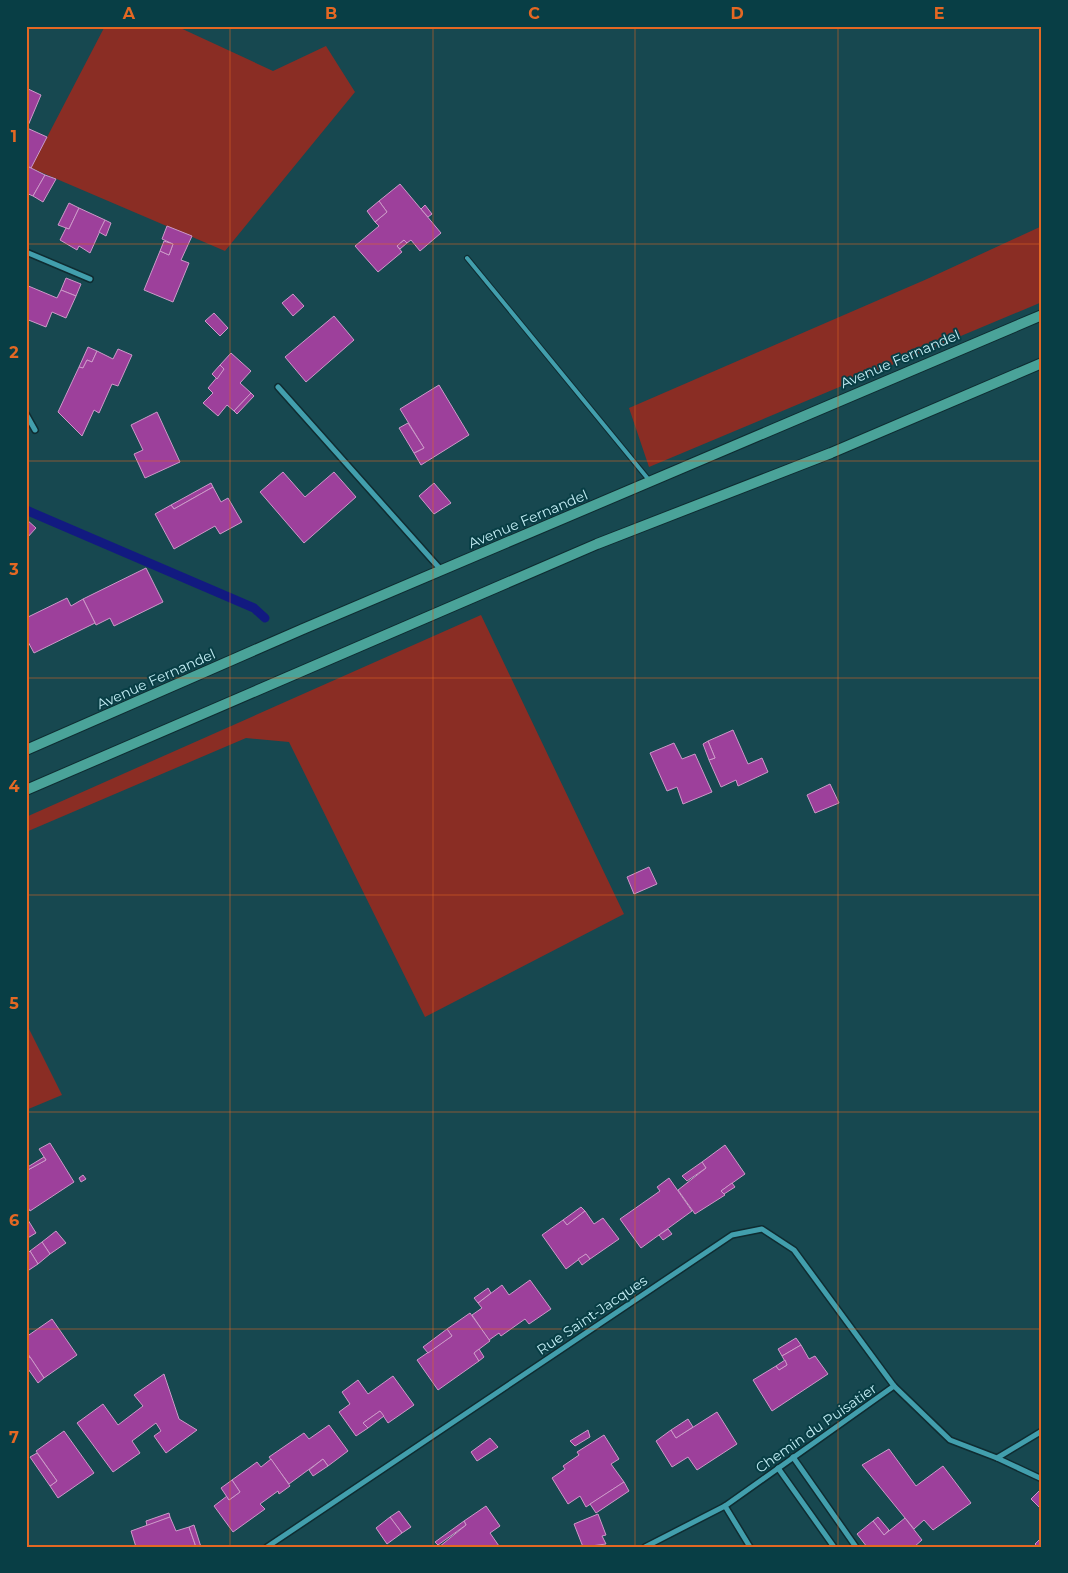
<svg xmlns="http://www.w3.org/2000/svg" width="1068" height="1573" font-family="Montserrat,sans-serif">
  <rect width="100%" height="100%" fill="#174850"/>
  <g fill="#8a2d24">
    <path d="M105 26H176L273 71 326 46 355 92 225 251 31 168Z"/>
    <path d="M1042 226V302L649 467 629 408 927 279Z"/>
    <path d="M481 615 624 914 425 1017 289 742 246 738 26 832V817Z"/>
    <path d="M26 1023 62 1095 26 1110Z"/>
  </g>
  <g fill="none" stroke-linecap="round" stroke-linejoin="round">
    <path stroke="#121a80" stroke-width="9" d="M26 510 254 608 265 618"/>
  </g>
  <g fill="#9d409b" stroke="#cd99c9">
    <path d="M26 88 41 95 27 128 47 137 31 168 26 166Z"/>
    <path d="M27 166 45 175 33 196 26 193Z"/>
    <path d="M45 175 56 179 43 202 33 196Z"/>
    <path d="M400 184 441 233 420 251 411 240 407 243 404 240 397 246 402 252 378 272 355 246 379 226 375 222 387 212 379 201Z"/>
    <path d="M379 201 387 212 375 222 367 211Z"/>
    <path d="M69 203 79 208 69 229 58 225Z"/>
    <path d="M425 205 432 214 428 217 421 209Z"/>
    <path d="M79 208 105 220 90 253 79 246 77 250 60 240 66 228 69 229Z"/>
    <path d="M105 220 111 223 106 236 99 232Z"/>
    <path d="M167 226 192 236 181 260 189 263 173 302 144 290 160 251 169 255 173 244 162 239Z"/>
    <path d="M404 240 407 243 400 249 397 246Z"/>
    <path d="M164 241 173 244 169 255 160 251Z"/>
    <path d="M66 278 81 284 76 296 61 290Z"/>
    <path d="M26 285 57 298 61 290 76 296 66 318 52 312 46 327 26 319Z"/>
    <path d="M293 294 304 306 293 316 282 303Z"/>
    <path d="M214 313 228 328 220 336 205 321Z"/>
    <path d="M334 316 354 340 306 382 285 357Z"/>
    <path d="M88 347 97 351 92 362 87 360 83 368 79 367Z"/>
    <path d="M118 349 132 355 118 386 112 384 99 413 94 410 82 436 58 412 79 367 83 368 87 360 92 362 97 351 113 359Z"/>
    <path d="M231 353 251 371 240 383 251 393 234 411 227 405 218 416 203 403 213 393 208 388 224 369 220 365Z"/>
    <path d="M220 365 224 369 217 379 212 374Z"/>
    <path d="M439 385 469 435 421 465 414 453 424 448 400 409Z"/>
    <path d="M251 393 254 396 237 414 234 411Z"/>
    <path d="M157 412 180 462 145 478 134 454 143 450 131 425Z"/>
    <path d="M408 423 424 448 414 453 399 428Z"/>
    <path d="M283 472 305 497 334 472 356 497 304 543 260 492Z"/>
    <path d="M211 483 213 487 174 509 171 505Z"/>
    <path d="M434 483 451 503 434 514 419 496Z"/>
    <path d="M213 487 221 502 228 498 242 522 220 534 215 526 174 549 155 514 171 505 174 509Z"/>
    <path d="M26 519 36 528 26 539Z"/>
    <path d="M146 568 163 602 114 626 110 618 96 625 83 599Z"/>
    <path d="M67 598 71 606 83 599 95 623 34 653 26 638V618Z"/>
    <path d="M733 730 748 764 762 758 768 772 738 786 736 780 721 787 709 760 715 758 708 741Z"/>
    <path d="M708 741 715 758 709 760 703 744Z"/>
    <path d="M674 743 682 759 695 754 712 792 683 804 677 787 667 791 650 753Z"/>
    <path d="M830 784 839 803 815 813 807 795Z"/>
    <path d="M649 867 657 884 634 894 627 877Z"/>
    <path d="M50 1143 74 1182 30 1211 26 1204V1171L46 1160 39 1149Z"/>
    <path d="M725 1145 745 1174 721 1191 725 1195 695 1214 678 1190 706 1168 702 1162Z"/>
    <path d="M44 1157 46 1160 26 1171V1168Z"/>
    <path d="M702 1162 706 1168 687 1181 682 1176Z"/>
    <path d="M83 1175 86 1179 81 1182 79 1178Z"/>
    <path d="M669 1178 692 1211 641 1248 620 1219 660 1191 657 1187Z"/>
    <path d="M732 1183 735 1187 724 1194 721 1191Z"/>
    <path d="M581 1207 585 1211 567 1225 563 1220Z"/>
    <path d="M585 1211 594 1224 603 1218 619 1239 590 1259 586 1254 566 1269 542 1235 563 1220 567 1225Z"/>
    <path d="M28 1220 36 1233 26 1239V1222Z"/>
    <path d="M668 1229 672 1234 663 1240 659 1235Z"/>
    <path d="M56 1231 66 1243 50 1254 42 1242Z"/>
    <path d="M42 1242 50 1254 38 1264 30 1251Z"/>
    <path d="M30 1251 38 1264 26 1272V1254Z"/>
    <path d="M586 1254 590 1259 582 1265 578 1259Z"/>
    <path d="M530 1280 551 1309 529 1324 525 1319 501 1336 499 1333 489 1340 472 1315 482 1308 478 1303 502 1285 509 1295Z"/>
    <path d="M488 1288 491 1293 478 1303 474 1298Z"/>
    <path d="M470 1313 490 1341 474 1353 479 1361 438 1390 417 1360 452 1336 447 1329Z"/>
    <path d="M52 1319 77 1355 44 1378 26 1351V1337Z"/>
    <path d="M447 1329 452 1336 428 1353 423 1347Z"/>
    <path d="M796 1338 801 1345 782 1356 778 1349Z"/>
    <path d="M801 1345 809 1359 815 1356 828 1374 772 1411 753 1380 776 1366 779 1370 787 1365 782 1356Z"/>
    <path d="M479 1349 484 1357 479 1361 474 1353Z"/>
    <path d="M30 1357 44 1378 38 1383 26 1366V1359Z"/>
    <path d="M785 1360 787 1365 779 1370 776 1366Z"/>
    <path d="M164 1374 179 1419 197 1430 166 1453 154 1436 161 1431 156 1423 132 1441 140 1453 113 1472 77 1423 103 1404 118 1425 143 1406 134 1395Z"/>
    <path d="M393 1376 414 1405 388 1423 380 1411 363 1423 368 1428 356 1436 339 1412 350 1404 342 1392 358 1380 368 1394Z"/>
    <path d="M380 1411 384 1416 368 1428 363 1423Z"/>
    <path d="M717 1412 737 1444 697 1470 688 1457 672 1467 656 1441 671 1430 676 1438Z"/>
    <path d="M688 1419 693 1427 676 1438 671 1430Z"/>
    <path d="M329 1425 348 1451 328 1466 323 1459 289 1484 269 1457 304 1433 309 1439Z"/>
    <path d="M588 1430 590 1437 575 1446 570 1441Z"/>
    <path d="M64 1431 94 1473 58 1498 50 1486 57 1481 36 1451Z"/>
    <path d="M604 1435 619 1459 611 1464 624 1482 586 1507 580 1496 568 1504 552 1478 565 1469 563 1466 579 1455 577 1452Z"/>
    <path d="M490 1438 498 1447 477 1461 471 1452Z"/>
    <path d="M889 1449 916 1486 943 1466 971 1503 933 1530 924 1520 914 1529 862 1465Z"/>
    <path d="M37 1453 57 1481 50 1486 30 1457Z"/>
    <path d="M271 1459 290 1486 279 1494 278 1491 260 1504 265 1509 233 1532 214 1506 227 1496 229 1500 240 1492 232 1480 257 1462 261 1467Z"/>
    <path d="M323 1459 328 1466 313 1476 309 1470Z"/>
    <path d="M232 1480 240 1492 229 1500 221 1488Z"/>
    <path d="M624 1482 629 1491 596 1513 590 1504Z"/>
    <path d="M1042 1488V1510L1031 1499Z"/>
    <path d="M486 1506 500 1526 490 1533 499 1546 439 1547 466 1525 464 1521Z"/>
    <path d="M399 1511 411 1527 402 1533 390 1517Z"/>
    <path d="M169 1513 170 1517 147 1526 146 1521Z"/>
    <path d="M598 1514 606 1535 602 1536 606 1544 583 1547 574 1524Z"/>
    <path d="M170 1517 176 1531 189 1527 196 1547H136L131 1531Z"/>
    <path d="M390 1517 402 1533 387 1544 376 1528Z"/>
    <path d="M878 1517 889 1530 884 1535 873 1521Z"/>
    <path d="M905 1518 922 1540 914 1547H867L857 1534 873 1521 884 1535Z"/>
    <path d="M464 1521 466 1525 438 1545 435 1542Z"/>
    <path d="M194 1525 201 1547H196L189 1527Z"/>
    <path d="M1042 1537V1547H1038L1035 1544Z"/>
  </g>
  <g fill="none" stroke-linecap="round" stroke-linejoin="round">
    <defs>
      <path id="service" d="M467 258 649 480"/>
      <g id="minor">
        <path d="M26 252 90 279"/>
        <path d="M278 387 442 571"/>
        <path d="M26 414 35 430"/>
        <path d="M793 1457 856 1547"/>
        <path d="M997 1458 1042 1479"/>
        <path d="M778 1468 834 1547"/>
        <path d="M725 1506 750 1547"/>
        <path d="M267 1547 732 1235 762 1229 794 1250 894 1386 950 1440 997 1458 1042 1431"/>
        <path d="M645 1547 725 1506 894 1386"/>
      </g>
      <g id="secondary">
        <path d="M26 750 303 629 1042 315"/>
        <path d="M26 790 597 544 831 453 1042 363"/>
      </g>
    </defs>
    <use href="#service" stroke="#0f2c31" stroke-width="6"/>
    <use href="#minor" stroke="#0f2c31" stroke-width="8"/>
    <use href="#secondary" stroke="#0f2c31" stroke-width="12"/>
    <use href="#service" stroke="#429fad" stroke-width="4"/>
    <use href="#minor" stroke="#429fad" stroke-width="5"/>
    <use href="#secondary" stroke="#4aa399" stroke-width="10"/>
  </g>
  <path fill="none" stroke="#e46823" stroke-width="1" stroke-opacity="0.55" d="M230 26V1547M433 26V1547M635 26V1547M838 26V1547M26 244H1042M26 461H1042M26 678H1042M26 895H1042M26 1112H1042M26 1329H1042"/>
  <g text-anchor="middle" stroke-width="4" stroke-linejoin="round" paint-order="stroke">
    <g font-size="14" fill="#c2ecf3" stroke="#083e45">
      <text transform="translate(900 359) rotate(-23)" y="5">Avenue Fernandel</text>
      <text transform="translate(528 519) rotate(-23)" y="5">Avenue Fernandel</text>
      <text transform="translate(156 679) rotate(-24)" y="5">Avenue Fernandel</text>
      <text transform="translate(592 1315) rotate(-34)" y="5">Rue Saint-Jacques</text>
      <text transform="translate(816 1428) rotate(-35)" y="5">Chemin du Puisatier</text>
    </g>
  </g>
  <rect width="1068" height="1573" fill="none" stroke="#083e45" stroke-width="55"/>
  <rect x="28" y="28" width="1012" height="1518" fill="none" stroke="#e46823" stroke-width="2"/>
  <g font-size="16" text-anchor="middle" font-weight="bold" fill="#e46823">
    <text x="129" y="19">A</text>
    <text x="331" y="19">B</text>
    <text x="534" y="19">C</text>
    <text x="737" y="19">D</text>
    <text x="939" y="19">E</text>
    <text x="14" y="142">1</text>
    <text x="14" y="358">2</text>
    <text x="14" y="575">3</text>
    <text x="14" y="792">4</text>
    <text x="14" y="1009">5</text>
    <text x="14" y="1226">6</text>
    <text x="14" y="1443">7</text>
  </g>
</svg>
